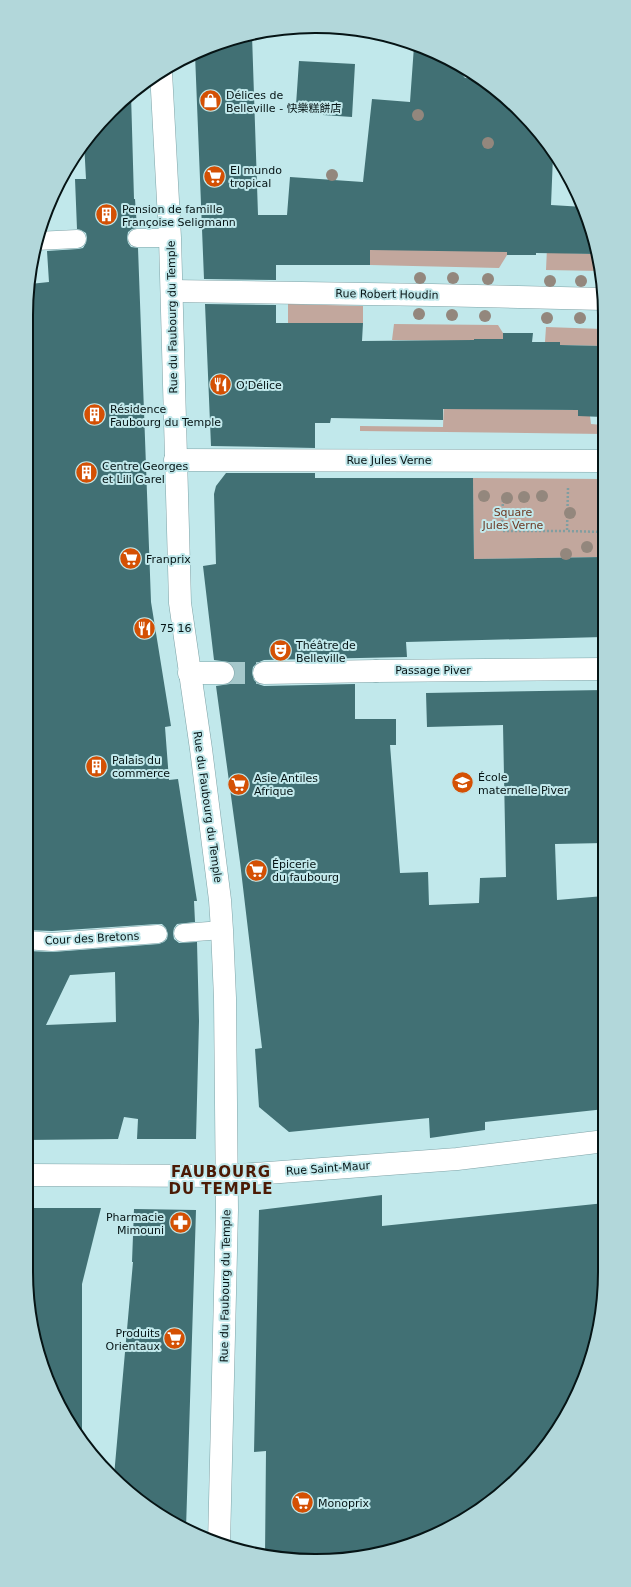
<svg xmlns="http://www.w3.org/2000/svg" width="631" height="1587" font-family="'DejaVu Sans','Noto Sans SC',sans-serif">
  <rect width="100%" height="100%" fill="#c1e8eb"/>
  <g fill="#c2a79d">
    <path d="M507 247V255L499 268 370 265V250Z"/>
    <path d="M547 248 565 253 596 254 601 271 546 270Z"/>
    <path d="M288 304 363 306V323H288Z"/>
    <path d="M394 324 498 325 503 333V339H474V341L392 340Z"/>
    <path d="M546 327 603 329V346L560 345 559 342H545Z"/>
    <path d="M444 401 472 409 578 410V416H590L591 424 603 425V434L360 431V426L443 427Z"/>
    <path d="M473 478 603 479V557L474 559Z"/>
  </g>
  <g fill="#417074" fill-rule="evenodd">
    <path d="M252 35 258 215H287L290 177 363 182 372 99 410 102 414 46 454 65 465 78 481 79 533 125 553 156 551 205 584 207 596 254 536 253V255H507V252L370 250V265H276V280L204 279 195 54 223 41Z"/>
    <path d="M299 61 355 64 352 117 323 115 324 107 296 105Z"/>
    <path d="M131 94 134 199H135L137 228 132 229 128 232 127 238 128 243 131 247 138 248 151 602 171 726 165 727 169 780 178 779 197 901H194L195 922 177 924 174 928 173 933 174 939 179 943 197 942 199 1021 196 1139H137L138 1119 124 1117 118 1139 26 1140V951L53 952 159 944 164 942 167 939 168 934 166 928 162 924H157L52 931 26 930V316L30 284 49 282 47 251 78 249 83 248 86 243 87 238 86 233 81 230 77 229 75 179H86L84 142 125 98ZM115 972 116 1022 46 1025 70 975Z"/>
    <path d="M205 304 276 305V323H363L362 341 474 340V339H503V333H533L532 342H560V345L603 346V417L578 416V410L443 409V420L331 418 330 423H315V448L211 446Z"/>
    <path d="M226 473H315V478H473L474 559 603 557V637L406 642 407 657 264 660 257 663 253 667 252 673 254 680 258 684 264 686 355 684V719H396V745H390L400 873 428 872 429 905 479 903 480 878 506 877 503 725 427 727 426 693 604 690V843L555 844 557 900 604 896 605 1109 485 1122V1130L430 1138 429 1118 289 1132 259 1107 255 1049 262 1048 240 862 216 686 230 684 234 679 235 673 234 666 229 662 214 660 203 566 216 564 214 494 216 486Z"/>
    <path d="M382 1195V1226L605 1203V1272L595 1347 575 1400 545 1448 476 1512 426 1539 372 1555 277 1558 265 1556 266 1451 254 1452 259 1210Z"/>
    <path d="M26 1208H101L82 1284V1440L65 1416 41 1365 28 1286 30 1258H26Z"/>
    <path d="M134 1209 196 1210 186 1529 171 1522 114 1476 133 1262H132Z"/>
  </g>
  <g fill="none" stroke-linecap="round" stroke-linejoin="round">
    <path stroke="#a5c8cb" stroke-width="22" stroke-dasharray="22 11" stroke-linecap="butt" d="M223 673H264"/>
    <defs>
      <g id="service">
        <path d="M137 238H170"/>
        <path d="M36 241 77 239"/>
        <path d="M183 933 222 930"/>
        <path d="M26 940 52 942 158 934"/>
      </g>
      <g id="pedestrian">
        <path d="M189 673H223"/>
        <path d="M264 673 376 671"/>
      </g>
      <g id="minor">
        <path d="M172 291 432 295 603 299"/>
        <path d="M175 460 603 461"/>
        <path d="M376 671 603 669"/>
        <path d="M26 1175 226 1176 457 1159 605 1141"/>
      </g>
      <path id="tertiary" d="M161 72 170 238 180 603 201 749 220 900 222 930 225 998 227 1210 219 1544"/>
    </defs>
    <use href="#service" stroke="#7fa3a7" stroke-width="19"/>
    <use href="#pedestrian" stroke="#7fa3a7" stroke-width="23"/>
    <use href="#minor" stroke="#7fa3a7" stroke-width="23"/>
    <use href="#tertiary" stroke="#7fa3a7" stroke-width="23"/>
    <g stroke="#809ea1" stroke-width="2.5" stroke-dasharray="2 2" stroke-linecap="butt">
      <path d="M568 488 567 531 603 532"/>
      <path d="M503 496 502 531H567"/>
    </g>
    <use href="#service" stroke="#fff" stroke-width="18"/>
    <use href="#pedestrian" stroke="#fff" stroke-width="22"/>
    <use href="#minor" stroke="#fff" stroke-width="22"/>
    <use href="#tertiary" stroke="#fff" stroke-width="22"/>
  </g>
  <g fill="#93877d">
    <circle cx="418" cy="115" r="6"/>
    <circle cx="488" cy="143" r="6"/>
    <circle cx="332" cy="175" r="6"/>
    <circle cx="420" cy="278" r="6"/>
    <circle cx="453" cy="278" r="6"/>
    <circle cx="488" cy="279" r="6"/>
    <circle cx="550" cy="281" r="6"/>
    <circle cx="581" cy="281" r="6"/>
    <circle cx="419" cy="314" r="6"/>
    <circle cx="452" cy="315" r="6"/>
    <circle cx="485" cy="316" r="6"/>
    <circle cx="547" cy="318" r="6"/>
    <circle cx="580" cy="318" r="6"/>
    <circle cx="484" cy="496" r="6"/>
    <circle cx="542" cy="496" r="6"/>
    <circle cx="524" cy="497" r="6"/>
    <circle cx="507" cy="498" r="6"/>
    <circle cx="570" cy="513" r="6"/>
    <circle cx="587" cy="547" r="6"/>
    <circle cx="566" cy="554" r="6"/>
  </g>
  <defs>
    <symbol id="shop-disc" viewBox="-11 -11 22 22"><circle r="9.5" fill="#d45004" stroke="#c1e8eb"/><path d="M-5-2.5h2.3a2.7 3.5 0 0 1 5.4 0H5L5.5 6h-11ZM-1.5-2.5h3a1.5 2.3 0 0 0-3 0Z" fill="#fff"/></symbol>
    <symbol id="supermarket-disc" viewBox="-11 -11 22 22"><circle r="9.5" fill="#d45004" stroke="#c1e8eb"/><path d="M-6-5.5h2.5l.6 2H6L4.5 2H-2.5L-4.4-4H-6ZM-1.5 3.2a1.3 1.3 0 1 0 .1 0ZM3 3.2a1.3 1.3 0 1 0 .1 0Z" fill="#fff"/></symbol>
    <symbol id="building-disc" viewBox="-11 -11 22 22"><circle r="9.5" fill="#d45004" stroke="#c1e8eb"/><path d="M-4-6H4V6H1V3H-1V6H-4ZM-2.5-4.3h1.7v1.8h-1.7ZM.8-4.3h1.7v1.8H.8ZM-2.5-1h1.7V.8h-1.7ZM.8-1h1.7V.8H.8Z" fill="#fff"/></symbol>
    <symbol id="restaurant-disc" viewBox="-11 -11 22 22"><circle r="9.5" fill="#d45004" stroke="#c1e8eb"/><path d="M-5-6h1v4h1v-4h1v4h1v-4h1v5L-1.5 .5V6h-2V.5L-5-1ZM5-6V6H3V1.5H1.5Q1.5-4 5-6Z" fill="#fff"/></symbol>
    <symbol id="theatre-disc" viewBox="-11 -11 22 22"><circle r="9.5" fill="#d45004" stroke="#c1e8eb"/><path d="M-5-5.5Q0-4 5-5.5V0Q5 5 0 6Q-5 5-5 0ZM-3.3-2.5H-1v1.5H-3.3ZM1-2.5H3.3v1.5H1ZM-2.8 1Q0 5.5 2.8 1Z" fill="#fff"/></symbol>
    <symbol id="school-disc" viewBox="-11 -11 22 22"><circle r="9.5" fill="#d45004" stroke="#c1e8eb"/><path d="M0-5L7-2L0 1L-7-2ZM-4 1L0 2.5L4 1V4Q0 6-4 4Z" fill="#fff"/></symbol>
    <symbol id="pharmacy-disc" viewBox="-11 -11 22 22"><circle r="9.5" fill="#d45004" stroke="#c1e8eb"/><path d="M-2-6h4v4h4v4h-4v4h-4v-4h-4v-4h4Z" fill="#fff"/></symbol>
  </defs>
  <g fill-rule="evenodd">
    <use href="#shop-disc" x="198" y="88" width="25" height="25"/>
    <use href="#supermarket-disc" x="202" y="164" width="25" height="25"/>
    <use href="#building-disc" x="94" y="202" width="25" height="25"/>
    <use href="#restaurant-disc" x="208" y="372" width="25" height="25"/>
    <use href="#building-disc" x="82" y="402" width="25" height="25"/>
    <use href="#building-disc" x="74" y="460" width="25" height="25"/>
    <use href="#supermarket-disc" x="118" y="546" width="25" height="25"/>
    <use href="#restaurant-disc" x="132" y="616" width="25" height="25"/>
    <use href="#theatre-disc" x="268" y="638" width="25" height="25"/>
    <use href="#building-disc" x="84" y="754" width="25" height="25"/>
    <use href="#school-disc" x="450" y="770" width="25" height="25"/>
    <use href="#supermarket-disc" x="226" y="772" width="25" height="25"/>
    <use href="#supermarket-disc" x="244" y="858" width="25" height="25"/>
    <use href="#pharmacy-disc" x="168" y="1210" width="25" height="25"/>
    <use href="#supermarket-disc" x="162" y="1326" width="25" height="25"/>
    <use href="#supermarket-disc" x="290" y="1490" width="25" height="25"/>
  </g>
  <g text-anchor="middle" stroke-width="4" stroke-linejoin="round" paint-order="stroke">
    <g font-size="11" fill="#061415" stroke="#c1e8eb" text-anchor="start">
      <text x="226" y="99">Délices de<tspan x="226" dy="13">Belleville - 快樂糕餅店</tspan></text>
      <text x="230" y="174">El mundo<tspan x="230" dy="13">tropical</tspan></text>
      <text x="122" y="213">Pension de famille<tspan x="122" dy="13">Françoise Seligmann</tspan></text>
      <text x="236" y="389">O'Délice</text>
      <text x="110" y="413">Résidence<tspan x="110" dy="13">Faubourg du Temple</tspan></text>
      <text x="102" y="470">Centre Georges<tspan x="102" dy="13">et Lili Garel</tspan></text>
      <text x="146" y="563">Franprix</text>
      <text x="160" y="632">75 16</text>
      <text x="296" y="649">Théâtre de<tspan x="296" dy="13">Belleville</tspan></text>
      <text x="112" y="764">Palais du<tspan x="112" dy="13">commerce</tspan></text>
      <text x="478" y="781">École<tspan x="478" dy="13">maternelle Piver</tspan></text>
      <text x="254" y="782">Asie Antiles<tspan x="254" dy="13">Afrique</tspan></text>
      <text x="272" y="868">Épicerie<tspan x="272" dy="13">du faubourg</tspan></text>
      <text x="164" y="1221" text-anchor="end">Pharmacie<tspan x="164" dy="13">Mimouni</tspan></text>
      <text x="160" y="1337" text-anchor="end">Produits<tspan x="160" dy="13">Orientaux</tspan></text>
      <text x="318" y="1507">Monoprix</text>
    </g>
    <g font-size="11" fill="#061415" stroke="#c1e8eb">
      <text transform="translate(387 294) rotate(1)" y="4">Rue Robert Houdin</text>
      <text transform="translate(172 317) rotate(-91)" y="4">Rue du Faubourg du Temple</text>
      <text x="389" y="464">Rue Jules Verne</text>
      <text x="433" y="674">Passage Piver</text>
      <text transform="translate(208 807) rotate(82)" y="4">Rue du Faubourg du Temple</text>
      <text transform="translate(92 938) rotate(-3)" y="4">Cour des Bretons</text>
      <text transform="translate(328 1168) rotate(-4)" y="4">Rue Saint-Maur</text>
      <text transform="translate(225 1286) rotate(-89)" y="4">Rue du Faubourg du Temple</text>
    </g>
    <g font-size="11" fill="#6d3823" stroke="#c1e8eb">
      <text x="513" y="516">Square<tspan x="513" dy="13">Jules Verne</tspan></text>
    </g>
    <g font-size="15" font-weight="bold" letter-spacing="1" fill="#4b1a05" stroke="#c1e8eb">
      <text x="221" y="1177">FAUBOURG<tspan x="221" dy="17">DU TEMPLE</tspan></text>
    </g>
  </g>
  <path d="M0 0H631V1587H0ZM315 33H316A282 282 0 0 1 598 315V1272A282 282 0 0 1 316 1554H315A282 282 0 0 1 33 1272V315A282 282 0 0 1 315 33Z" fill="#b2d7da" fill-rule="evenodd"/>
  <path fill="none" stroke="#061415" stroke-width="2" d="M315 33H316A282 282 0 0 1 598 315V1272A282 282 0 0 1 316 1554H315A282 282 0 0 1 33 1272V315A282 282 0 0 1 315 33Z"/>
</svg>
